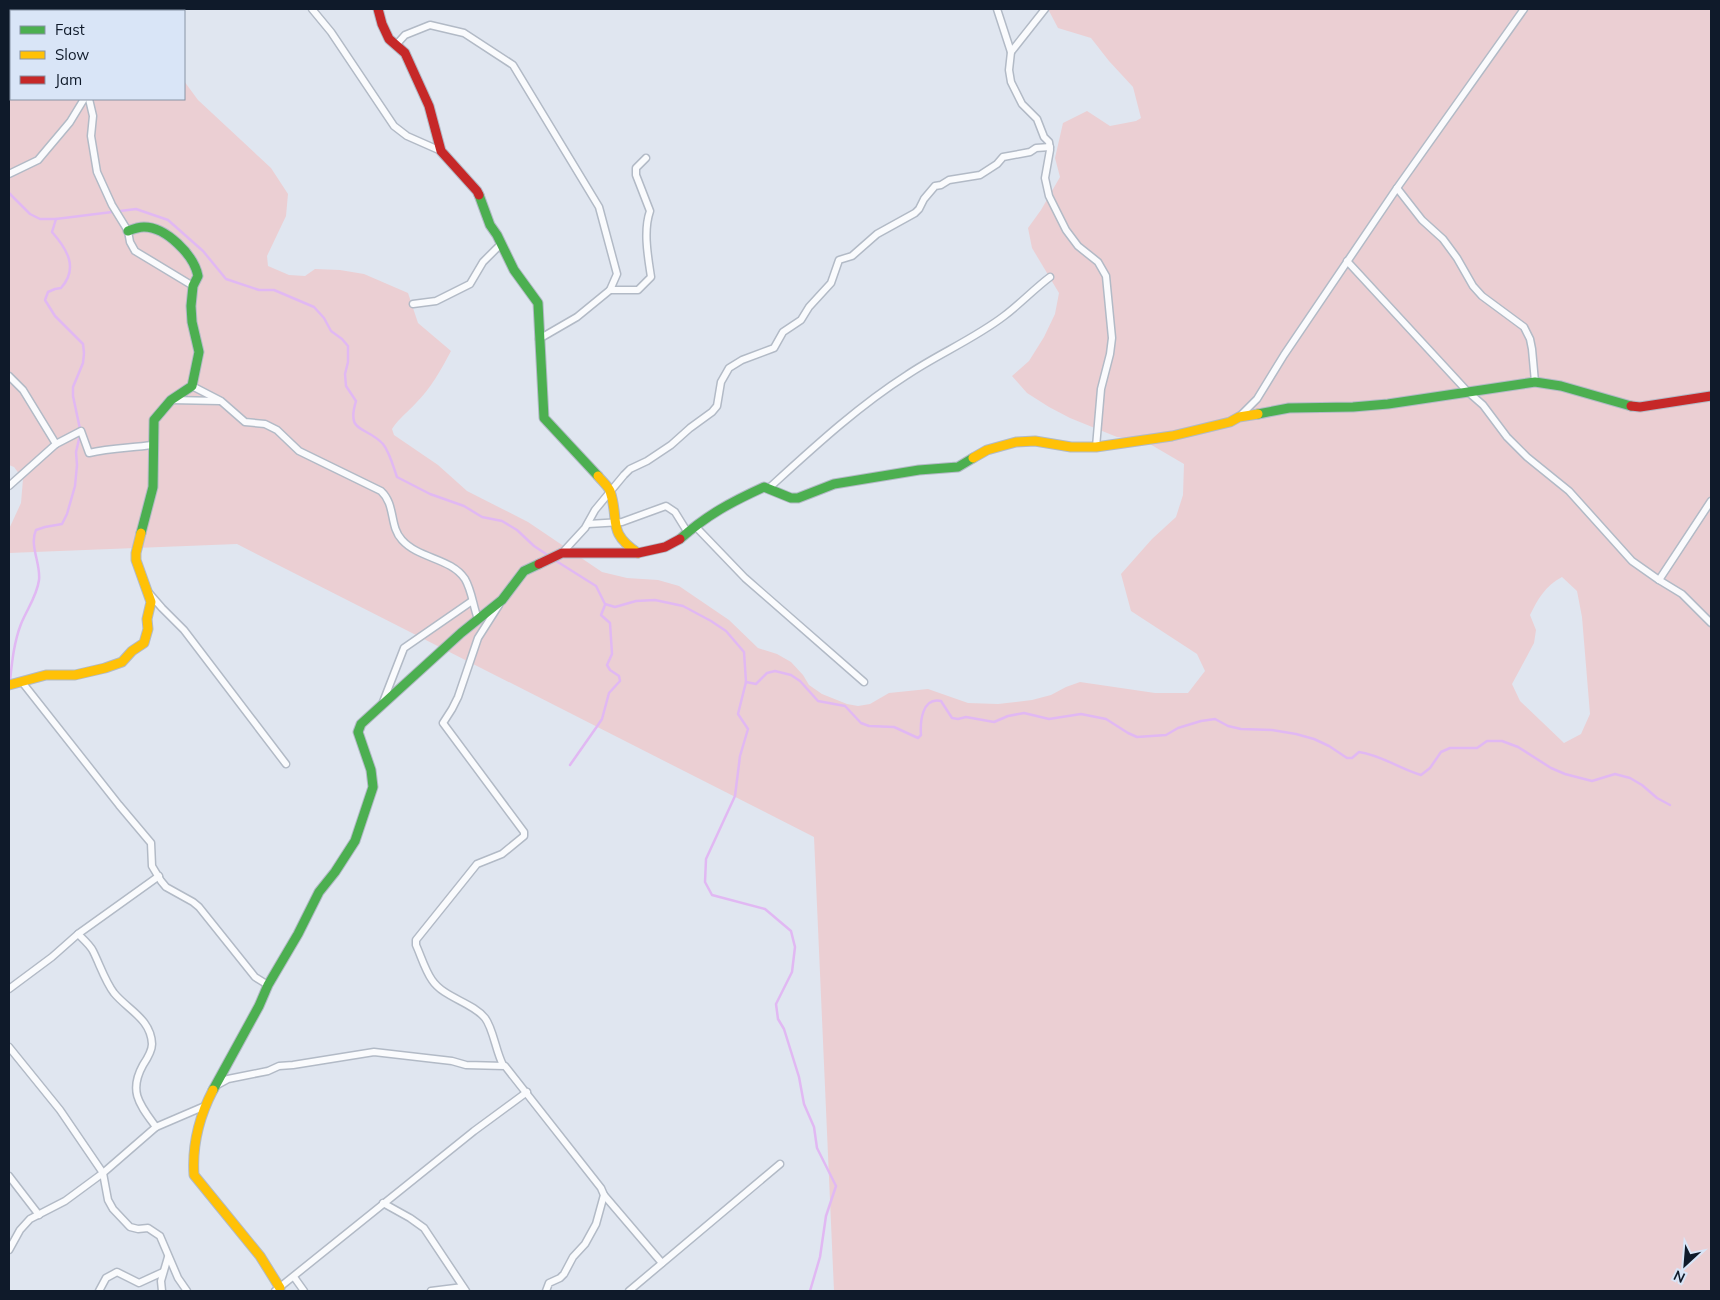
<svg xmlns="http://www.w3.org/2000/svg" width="1720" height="1300" font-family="Mulish,sans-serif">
  <rect width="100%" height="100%" fill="#e0e6f0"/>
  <path fill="#ebcfd3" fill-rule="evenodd" d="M9 9H149L150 11H11V99H184V81L198 100 271 168 288 194 286 216 267 256 268 266 289 275 305 276 315 269 340 270 364 274 408 293 418 323 451 351C441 370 431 388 416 403 407 413 400 417 392 429L394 435 438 465 467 491 528 522 602 572 627 578 658 580 679 586 729 620 758 648 777 654 791 662 803 675 809 685 822 694 847 704 858 706 870 704 889 693 928 689 968 703 998 704 1032 700 1051 695 1066 687 1080 682 1155 693H1188L1205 671 1197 654 1131 611 1121 574 1152 539 1176 517 1183 495 1184 464 1143 440 1117 437 1070 418 1049 407 1027 393 1012 376 1029 361 1044 337 1055 314 1059 293 1032 248 1028 228 1041 210 1060 177 1055 158 1063 123 1087 111 1110 126 1136 121 1141 118 1133 87 1109 61 1091 38 1058 28 1048 9H1711V1291H834L814 837 237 544 9 553V529L21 503 23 479 14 467 9 465ZM1562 577 1577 591 1582 617 1590 714 1581 734 1564 743 1520 701 1512 684 1534 643 1536 630 1530 615C1538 599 1545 586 1562 577Z"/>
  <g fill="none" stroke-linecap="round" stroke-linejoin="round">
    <g stroke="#e1b8f3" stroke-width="2.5">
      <path d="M9 193 30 214 40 219H56L136 209 168 220 203 251 226 279 259 290H274L314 307 324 318 331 331 342 339 348 346V362L345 374 346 386 356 401C346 434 365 425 383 444 390 453 393 466 397 477L430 494 464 506 482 517 502 521 517 530 534 546 549 556"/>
      <path d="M56 219 52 232C67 249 79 268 61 288L55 289 48 292 45 300 55 316 83 344 84 353 83 363 73 387V396L80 429"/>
      <path d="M553 559 596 586 605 604 615 607 636 601 655 600 683 606 711 621 726 631 744 652 746 682 738 714 748 729 740 756 735 796 706 859 705 882 712 895 765 909 791 931 795 947 792 972 776 1004 778 1019 784 1029 799 1077 804 1104 814 1127 817 1148 836 1186 826 1216 820 1257 810 1291"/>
      <path d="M10 681C12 662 14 642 21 624 27 609 37 596 39 580 41 564 29 545 36 530L45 527 62 524 67 514 75 486 77 465 76 452 80 435"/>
      <path d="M746 682 756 684 767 673 775 671 791 675 800 681 818 701 845 706 861 723 869 726 894 727 918 738 921 735C920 722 922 697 941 701L952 718 958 719 966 717 994 722 1008 716 1024 713 1049 719 1081 714 1106 719 1128 733 1137 737 1166 735 1178 728 1201 721 1215 719 1228 726 1241 729 1272 730 1296 734 1314 739 1329 746 1347 758H1352L1359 752C1381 755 1400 769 1421 775L1430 768 1441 752 1450 748H1477L1487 741H1502L1518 747 1551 768 1565 774 1592 781 1615 774 1630 778 1642 785 1657 798 1670 805"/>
      <path d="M570 765 598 725 602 719 609 693 620 681 619 676 610 670 607 665 612 654 610 623 601 615 605 605"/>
    </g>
    <defs>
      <g id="street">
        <path d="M312 9 331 32 394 126 407 136 441 151"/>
        <path d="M997 9 1011 52 1009 70 1011 82 1022 104 1037 119 1044 137 1049 142 1050 150 1045 178 1049 196 1066 230 1078 246 1098 262 1106 276 1112 338 1110 354 1101 389 1096 447"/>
        <path d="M95 11 97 9"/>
        <path d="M396 45 405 35 430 25 464 33 513 65 599 207 617 274 610 290"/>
        <path d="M1011 52 1045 9"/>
        <path d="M89 99 93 116 91 136 97 172 112 205 128 231 130 242 135 251 193 286"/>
        <path d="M9 174 38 160 70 122 84 99"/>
        <path d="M1397 188 1422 220 1443 239 1457 258 1473 286 1482 296 1524 327 1530 339 1532 349 1535 382"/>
        <path d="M1347 261 1467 391 1483 405 1507 437 1527 457 1569 491 1632 561 1659 580 1682 594 1711 623"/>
        <path d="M413 304 436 301 470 284 483 262 500 245"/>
        <path d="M539 339 577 317 610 290H638L651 277C648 257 643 231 650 211L636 175V168L646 158"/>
        <path d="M9 376 23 390 56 444 81 431 89 453C110 448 131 448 152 445"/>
        <path d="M192 386 221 401 245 422 265 424 277 430 299 451 381 491C396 505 389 526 402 540 419 559 451 558 465 579 472 591 473 606 478 619"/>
        <path d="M171 400 220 401"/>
        <path d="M1241 415 1257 399 1284 355 1397 188 1524 9"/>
        <path d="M9 486 56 444"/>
        <path d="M769 488C813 448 857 407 907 375 938 354 974 339 1004 316 1020 304 1034 289 1050 277"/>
        <path d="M588 524 622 522 666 506 675 512 688 533"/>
        <path d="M696 527 745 578 864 682"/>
        <path d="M562 553 585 528 595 510 624 475 630 469 647 461 671 445 690 428 712 412 717 406 721 382 729 368 742 360 774 348 783 332 801 320 809 307 831 283 839 260 852 256 877 234 915 213 919 209 924 199 935 186 941 185 949 180 980 175 997 164 1003 157 1030 152 1036 148 1050 147"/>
        <path d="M1659 580 1711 501"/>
        <path d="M149 593 162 608 184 630 286 764"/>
        <path d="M499 605 478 638 458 697 452 709 443 723 524 832V836L502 854 477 864 416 940V945C421 956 425 970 432 980 444 998 472 1002 485 1018 493 1028 496 1052 503 1065"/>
        <path d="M22 682 119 805 151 843 152 866 161 881 166 887 193 902 199 907 255 977 268 985"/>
        <path d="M383 702 404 648 472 601"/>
        <path d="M78 934C83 939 90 945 93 951 100 965 105 981 114 993 128 1010 151 1019 152 1044 152 1051 147 1059 143 1065 128 1092 140 1105 156 1127"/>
        <path d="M9 989 52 957 78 934 159 876"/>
        <path d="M9 1047 60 1110 103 1173 108 1200 113 1209 130 1227 138 1229 148 1228 160 1236 178 1278 187 1291"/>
        <path d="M217 1085 228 1079 268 1071 279 1066 293 1065 374 1052 452 1061 466 1065 505 1066 601 1188 604 1195 596 1224 585 1244 573 1257 564 1274 560 1278 549 1283 546 1291"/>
        <path d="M9 1176 39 1215"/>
        <path d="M604 1195 662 1263"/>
        <path d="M383 1203 410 1218 424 1228 466 1291"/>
        <path d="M9 1250 20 1230 30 1219 65 1201 103 1173 156 1127 205 1106"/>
        <path d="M294 1277 304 1291"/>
        <path d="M99 1291 106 1278 117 1272 139 1283 163 1272"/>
        <path d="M162 1291 161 1281 168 1257"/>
        <path d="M275 1291 474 1131 527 1092"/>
        <path d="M431 1291 463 1287"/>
        <path d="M629 1291 780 1164"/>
      </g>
      <g id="fast">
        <path d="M479 195 490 225 497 235 514 270 538 303 544 418 598 476"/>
        <path d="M128 231C133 229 138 227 144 227 166 227 194 255 198 276L193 286 191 306 192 322 199 352 192 386 171 400 154 420 153 487 141 533"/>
        <path d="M1258 414 1289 408 1353 407 1388 404 1535 382 1561 386 1631 406"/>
        <path d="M680 539C707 515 731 502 764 487L791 498H798L834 484 919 470 958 467 973 458"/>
        <path d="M213 1090 259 1006 268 985 298 934 319 892 335 872 355 841 373 787 371 770 358 732 361 724 461 633 502 600 524 571 539 564"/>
      </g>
      <g id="slow">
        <path d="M973 458 987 450 1016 442 1035 441 1071 447H1096L1172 436 1230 422 1239 417 1258 414"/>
        <path d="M598 476C602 481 608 486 610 491 620 520 606 532 638 553"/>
        <path d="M9 685 46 675H75L105 668 122 662 132 651 144 643 148 629 147 619 151 602 136 560V553L141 533"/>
        <path d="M213 1090C199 1117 192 1145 194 1175L260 1256 280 1288"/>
      </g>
      <g id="jam">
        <path d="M378 9 382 24 389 39 405 53 429 106 441 151 477 191 479 195"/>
        <path d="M1631 406 1640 407 1711 396"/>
        <path d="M539 564 562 553H638L665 547 680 539"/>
      </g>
    </defs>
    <use href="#street" stroke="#b2bac6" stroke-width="9"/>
    <use href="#fast" stroke="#b2bac6" stroke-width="11"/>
    <use href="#slow" stroke="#b2bac6" stroke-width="11"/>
    <use href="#jam" stroke="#b2bac6" stroke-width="11"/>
    <use href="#street" stroke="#fafbfd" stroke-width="6"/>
    <use href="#fast" stroke="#4caf50" stroke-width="9"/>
    <use href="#slow" stroke="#ffc107" stroke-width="9"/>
    <use href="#jam" stroke="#c62828" stroke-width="9"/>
  </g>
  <rect width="1720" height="1300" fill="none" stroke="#0f1a2a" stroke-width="20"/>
  <rect x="10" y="10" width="175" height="90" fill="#d9e5f7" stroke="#8894a5"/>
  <rect x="20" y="26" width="25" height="8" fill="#4caf50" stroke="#8894a5"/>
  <text x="55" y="35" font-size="15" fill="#0f1a2a">Fast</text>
  <rect x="20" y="51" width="25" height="8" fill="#ffc107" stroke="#8894a5"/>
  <text x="55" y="60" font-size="15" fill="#0f1a2a">Slow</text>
  <rect x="20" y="76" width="25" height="8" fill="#c62828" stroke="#8894a5"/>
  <text x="55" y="85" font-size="15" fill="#0f1a2a">Jam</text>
  <g transform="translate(1685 1265) rotate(206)" stroke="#d9e5f7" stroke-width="4" paint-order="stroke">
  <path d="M0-4L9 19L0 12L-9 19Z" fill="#0f1a2a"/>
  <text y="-8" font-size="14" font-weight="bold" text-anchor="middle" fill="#0f1a2a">N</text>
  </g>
</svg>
